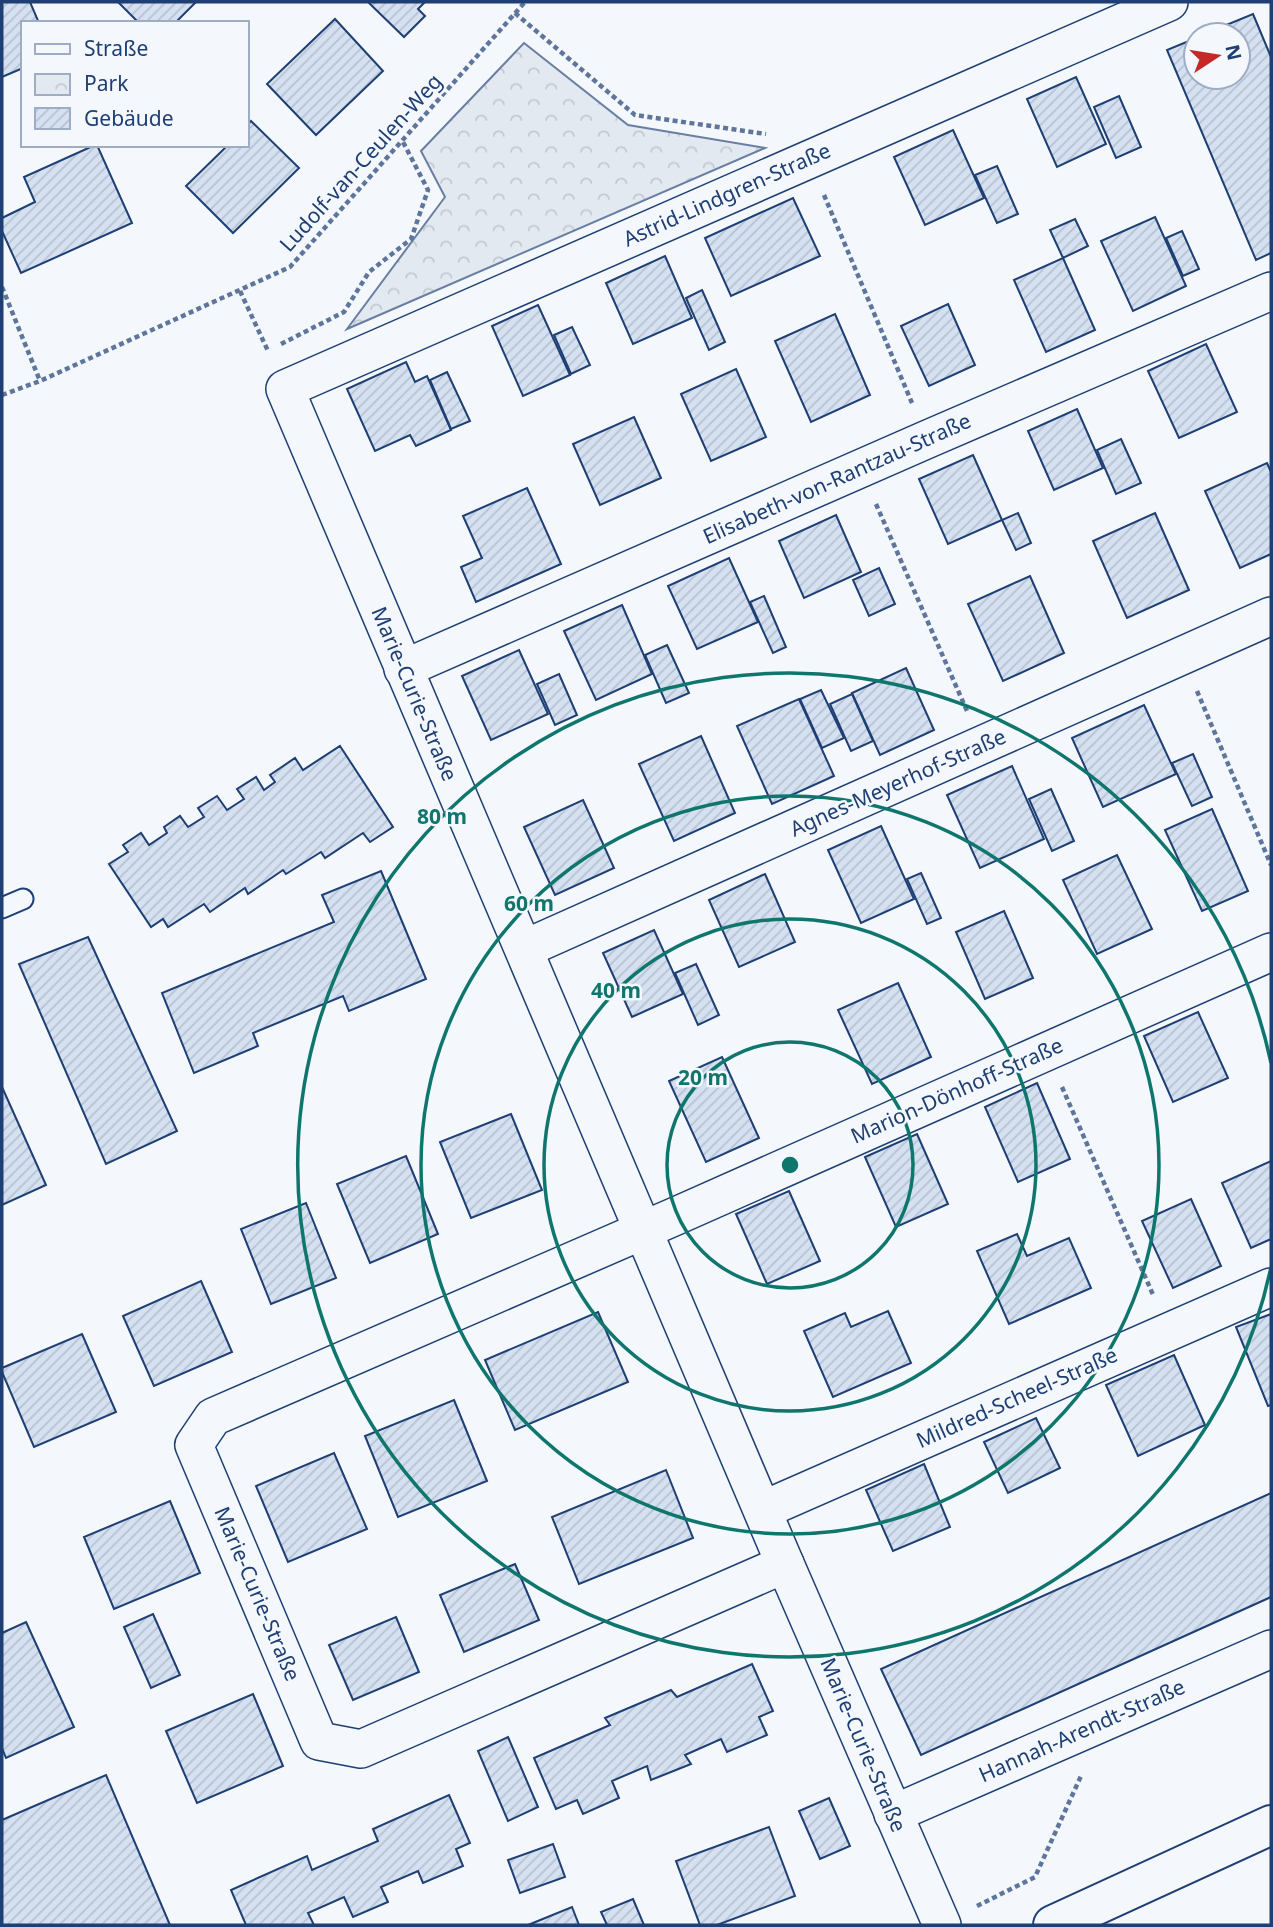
<svg xmlns="http://www.w3.org/2000/svg" width="1273" height="1927" font-family="'Noto Sans',sans-serif">
  <defs>
    <pattern id="park-crowns" width="20" height="18" patternUnits="userSpaceOnUse" patternTransform="scale(1.75)"><rect width="20" height="18" fill="#e3e9f0"/><path d="M2 6a3 3 0 1 1 6 0M12 15a3 3 0 1 1 6 0" fill="none" stroke="#c2c9d1"/></pattern>
    <pattern id="building-hatch" width="6" height="6" patternUnits="userSpaceOnUse" patternTransform="scale(1.75)"><rect width="6" height="6" fill="#d5e0f0"/><path d="M-1 1l2-2M0 6l6-6M5 7l2-2" fill="none" stroke="#b6c1d1"/></pattern>
  </defs>
  <rect width="100%" height="100%" fill="#f4f7fb"/>
  <path fill="url(#park-crowns)" stroke="#687fa3" stroke-width="2" d="M524 43 628 125 765 148 347 329 445 197 421 151Z"/>
  <g fill="url(#building-hatch)" stroke="#1d3f73" stroke-width="2">
    <path d="M2 2H30L39 23H23V68L2 77Z"/>
    <path d="M118 2H196L175 23H139Z"/>
    <path d="M368 2H425L418 9 425 16 404 37Z"/>
    <path d="M1253 14 1271 57V253L1256 260 1167 50 1196 38V77H1238V35H1202Z"/>
    <path d="M335 19 383 71 316 135 267 84Z"/>
    <path d="M1076 77 1106 144 1057 167 1027 99Z"/>
    <path d="M1119 96 1141 147 1116 158 1094 107Z"/>
    <path d="M251 121 299 168 233 233 186 186 228 145H247V126Z"/>
    <path d="M953 130 984 198 925 225 894 157Z"/>
    <path d="M95 145H97L132 223 21 273 2 231V218L35 202 24 177Z"/>
    <path d="M997 166 1018 214 997 223 975 175Z"/>
    <path d="M793 198 820 256 731 296 705 238Z"/>
    <path d="M1155 217 1186 286 1133 311 1101 241Z"/>
    <path d="M1075 219 1088 246 1063 258 1050 230Z"/>
    <path d="M1182 231 1199 269 1183 276 1166 238Z"/>
    <path d="M665 256 692 318 633 344 606 283Z"/>
    <path d="M1063 258 1095 330 1046 352 1014 280Z"/>
    <path d="M702 290 725 342 709 350 686 298Z"/>
    <path d="M948 304 975 365 929 386 901 326Z"/>
    <path d="M538 305 570 375 523 396 492 326Z"/>
    <path d="M835 314 870 395 811 422 775 341Z"/>
    <path d="M572 327 590 365 571 374 554 335Z"/>
    <path d="M1206 344 1237 412 1179 438 1148 371Z"/>
    <path d="M406 362 415 382 427 376 451 430 416 446 410 435 375 451 347 389Z"/>
    <path d="M736 369 766 437 711 461 681 394Z"/>
    <path d="M447 372 470 421 451 429 430 380Z"/>
    <path d="M1077 409 1103 468 1054 490 1028 431Z"/>
    <path d="M634 417 661 478 600 505 573 444Z"/>
    <path d="M1121 439 1141 483 1116 494 1097 450Z"/>
    <path d="M973 455 1002 520 948 544 919 479Z"/>
    <path d="M1267 463 1271 472V554L1240 568 1205 491Z"/>
    <path d="M527 488 561 564 476 602 461 567 482 558 463 516Z"/>
    <path d="M1018 513 1031 543 1016 550 1002 520Z"/>
    <path d="M1155 513 1189 590 1127 618 1093 541Z"/>
    <path d="M836 515 861 572 804 598 779 541Z"/>
    <path d="M729 558 758 622 697 649 668 586Z"/>
    <path d="M879 568 895 604 869 616 853 580Z"/>
    <path d="M1030 576 1064 653 1003 681 968 604Z"/>
    <path d="M764 596 786 647 773 653 750 602Z"/>
    <path d="M622 605 652 674 596 700 564 631Z"/>
    <path d="M667 645 689 693 666 703 645 655Z"/>
    <path d="M519 650 548 714 491 740 462 676Z"/>
    <path d="M906 668 934 730 880 755 852 693Z"/>
    <path d="M559 674 577 715 555 725 537 684Z"/>
    <path d="M821 690 844 738 822 748 800 699Z"/>
    <path d="M852 694 873 741 851 751 830 704Z"/>
    <path d="M799 699 834 776 772 804 737 726Z"/>
    <path d="M1144 705 1176 774 1103 807 1072 738Z"/>
    <path d="M701 736 735 813 674 841 639 764Z"/>
    <path d="M340 746 393 827 370 842 363 833 325 858 321 852 286 874 283 870 248 894 245 888 210 912 204 904 168 927 163 919 151 927 109 864 128 852 123 845 141 833 149 845 167 833 164 827 180 816 188 827 204 817 198 808 217 796 227 810 244 799 237 789 256 777 264 790 275 782 270 775 295 758 303 770Z"/>
    <path d="M1193 754 1212 797 1192 806 1172 763Z"/>
    <path d="M1012 766 1044 839 980 868 947 795Z"/>
    <path d="M1051 789 1074 841 1052 851 1029 799Z"/>
    <path d="M583 800 614 868 555 895 524 827Z"/>
    <path d="M1212 809 1248 891 1202 911 1165 830Z"/>
    <path d="M881 826 914 899 861 923 828 850Z"/>
    <path d="M1117 855 1152 929 1097 954 1063 880Z"/>
    <path d="M381 871 426 979 349 1011 343 996 253 1033 258 1046 194 1073 162 993 334 922 322 895Z"/>
    <path d="M921 873 941 918 927 924 907 879Z"/>
    <path d="M765 874 795 942 739 967 709 900Z"/>
    <path d="M1004 911 1033 978 985 999 956 932Z"/>
    <path d="M654 930 683 994 632 1017 603 953Z"/>
    <path d="M88 937 177 1131 106 1164 19 964Z"/>
    <path d="M696 964 719 1015 698 1025 675 973Z"/>
    <path d="M898 983 931 1057 872 1084 838 1010Z"/>
    <path d="M1198 1012 1228 1078 1173 1102 1144 1036Z"/>
    <path d="M722 1057 759 1138 706 1162 669 1081Z"/>
    <path d="M1037 1083 1070 1159 1018 1182 985 1107Z"/>
    <path d="M2 1087 46 1185 2 1205Z"/>
    <path d="M511 1114 542 1190 471 1218 440 1142Z"/>
    <path d="M917 1134 948 1204 896 1227 865 1157Z"/>
    <path d="M406 1156 438 1234 370 1263 337 1184Z"/>
    <path d="M1271 1161V1239L1251 1248 1222 1183Z"/>
    <path d="M789 1191 820 1261 767 1284 736 1214Z"/>
    <path d="M1191 1199 1221 1266 1173 1288 1142 1221Z"/>
    <path d="M306 1203 336 1278 271 1304 241 1229Z"/>
    <path d="M1017 1234 1027 1256 1069 1238 1091 1288 1009 1324 977 1251Z"/>
    <path d="M201 1281 232 1352 154 1386 123 1316Z"/>
    <path d="M888 1311 911 1363 833 1397 804 1331 845 1313 851 1327Z"/>
    <path d="M598 1312 628 1382 515 1430 485 1360Z"/>
    <path d="M1271 1314V1405L1268 1406 1236 1327Z"/>
    <path d="M82 1334 116 1412 34 1447 2 1372V1368Z"/>
    <path d="M1174 1355 1205 1425 1138 1456 1106 1385Z"/>
    <path d="M454 1400 487 1481 398 1517 365 1436Z"/>
    <path d="M1036 1418 1060 1468 1008 1493 984 1442Z"/>
    <path d="M334 1453 367 1529 288 1562 256 1486Z"/>
    <path d="M924 1464 950 1527 893 1551 866 1490Z"/>
    <path d="M666 1470 693 1538 579 1584 552 1517Z"/>
    <path d="M1271 1493V1597L921 1755 881 1669Z"/>
    <path d="M170 1501 200 1573 114 1609 84 1537Z"/>
    <path d="M515 1564 539 1620 464 1652 440 1595Z"/>
    <path d="M153 1614 180 1675 151 1688 124 1627Z"/>
    <path d="M396 1617 419 1672 353 1700 329 1645Z"/>
    <path d="M26 1622 74 1727 6 1758 2 1748V1633Z"/>
    <path d="M752 1664 773 1711 759 1717 767 1735 727 1752 721 1739 685 1755 691 1764 651 1780 647 1766 612 1781 619 1798 583 1814 577 1800 556 1809 534 1758 610 1725 605 1718 671 1690 677 1697Z"/>
    <path d="M253 1694 283 1766 197 1803 166 1731Z"/>
    <path d="M508 1737 538 1807 508 1821 478 1751Z"/>
    <path d="M106 1775 170 1925H2V1820Z"/>
    <path d="M449 1795 470 1843 456 1849 463 1866 423 1883 418 1871 381 1887 388 1902 353 1917 344 1897 308 1913 314 1925H246L231 1890 307 1856 312 1870 378 1841 373 1829Z"/>
    <path d="M829 1798 850 1846 820 1859 799 1811Z"/>
    <path d="M769 1827 795 1896 717 1925H700L676 1861Z"/>
    <path d="M553 1844 565 1877 520 1893 508 1860Z"/>
    <path d="M633 1899 644 1925H607L601 1912Z"/>
    <path d="M572 1907 579 1925H528Z"/>
  </g>
  <g fill="none" stroke-linecap="round" stroke-linejoin="round">
    <defs>
      <path id="service" d="M2 908 23 899"/>
      <g id="minor">
        <path d="M403 669 928 439 1271 291"/>
        <path d="M524 949 1271 616"/>
        <path d="M763 1510 1271 1287"/>
        <path d="M785 1564 361 1749 319 1741 194 1445 213 1417 676 1216 1271 952"/>
        <path d="M893 1814 1271 1649"/>
        <path d="M942 1925 785 1564 285 389 1169 2"/>
      </g>
      <path id="secondary" d="M1053 1925 1271 1825"/>
    </defs>
    <use href="#service" stroke="#1d3f73" stroke-width="23"/>
    <use href="#minor" stroke="#1d3f73" stroke-width="40"/>
    <use href="#secondary" stroke="#1d3f73" stroke-width="42"/>
    <g stroke="#5e769c" stroke-width="4.5" stroke-dasharray="5 3.5" stroke-linecap="butt">
      <path d="M515 13 635 115 766 134"/>
      <path d="M824 195 912 403"/>
      <path d="M2 287 40 381"/>
      <path d="M240 291 268 351"/>
      <path d="M281 344 344 312 369 272 411 239 428 190 402 140"/>
      <path d="M2 395 40 381 290 267 525 2"/>
      <path d="M876 504 967 711"/>
      <path d="M1197 691 1271 865"/>
      <path d="M1062 1087 1154 1297"/>
      <path d="M977 1906 1035 1877 1081 1776"/>
    </g>
    <use href="#service" stroke="#f4f7fb" stroke-width="19"/>
    <use href="#minor" stroke="#f4f7fb" stroke-width="37"/>
    <use href="#secondary" stroke="#f4f7fb" stroke-width="38"/>
  </g>
  <g fill="none" stroke="#0f766e" stroke-width="3.5">
    <circle cx="790" cy="1165" r="123"/>
    <circle cx="790" cy="1165" r="246"/>
    <circle cx="790" cy="1165" r="369"/>
    <path d="M1271 1267A492 492 0 1 1 1271 1063"/>
  </g>
  <g text-anchor="middle" stroke-width="5" stroke-linejoin="round" paint-order="stroke">
    <g font-size="21" fill="#1d3f73" stroke="#f4f7fb">
      <text transform="translate(361 163) rotate(-48)" y="7">Ludolf-van-Ceulen-Weg</text>
      <text transform="translate(727 195) rotate(-24)" y="7">Astrid-Lindgren-Straße</text>
      <text transform="translate(837 479) rotate(-24)" y="7">Elisabeth-von-Rantzau-Straße</text>
      <text transform="translate(414 694) rotate(67)" y="7">Marie-Curie-Straße</text>
      <text transform="translate(898 783) rotate(-24)" y="7">Agnes-Meyerhof-Straße</text>
      <text transform="translate(957 1091) rotate(-24)" y="7">Marion-Dönhoff-Straße</text>
      <text transform="translate(1017 1398) rotate(-24)" y="7">Mildred-Scheel-Straße</text>
      <text transform="translate(257 1594) rotate(67)" y="7">Marie-Curie-Straße</text>
      <text transform="translate(1082 1731) rotate(-24)" y="7">Hannah-Arendt-Straße</text>
      <text transform="translate(863 1745) rotate(67)" y="7">Marie-Curie-Straße</text>
    </g>
  </g>
  <circle cx="790" cy="1165" r="10" fill="#0f766e" stroke="#f4f7fb" stroke-width="3.5"/>
  <g font-size="21" text-anchor="middle" font-weight="bold" fill="#0f766e" stroke="#f4f7fb" stroke-width="5" stroke-linejoin="round" paint-order="stroke">
    <text x="442" y="824">80 m</text>
    <text x="529" y="911">60 m</text>
    <text x="616" y="998">40 m</text>
    <text x="703" y="1085">20 m</text>
  </g>
  <rect width="1273" height="1927" fill="none" stroke="#1d3f73" stroke-width="7"/>
  <rect x="21" y="21" width="228" height="126" fill="#f4f7fb" stroke="#9eadc5" stroke-width="2"/>
  <rect x="35" y="44" width="35" height="10" fill="#f4f7fb" stroke="#9eadc5" stroke-width="2"/>
  <text x="84" y="56" font-size="21" fill="#1d3f73">Straße</text>
  <rect x="35" y="74" width="35" height="21" fill="url(#park-crowns)" stroke="#9eadc5" stroke-width="2"/>
  <text x="84" y="91" font-size="21" fill="#1d3f73">Park</text>
  <rect x="35" y="108" width="35" height="21" fill="url(#building-hatch)" stroke="#9eadc5" stroke-width="2"/>
  <text x="84" y="126" font-size="21" fill="#1d3f73">Gebäude</text>
  <g transform="translate(1217 56) rotate(78)"><circle r="33" fill="#f4f7fb" stroke="#9eadc5" stroke-width="2"/>
  <path d="M0-5L12 26L0 18L-12 26Z" fill="#c62828"/>
  <text y="-10" font-size="19" font-weight="bold" text-anchor="middle" fill="#1d3f73">N</text>
  </g>
</svg>
